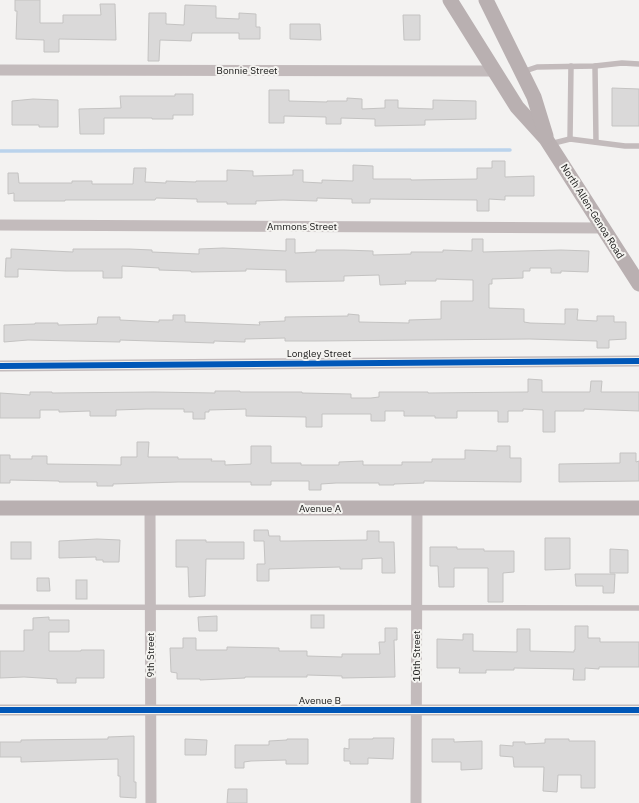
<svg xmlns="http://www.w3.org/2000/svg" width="639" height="803" font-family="'IBM Plex Sans',sans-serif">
  <rect width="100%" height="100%" fill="#f3f2f1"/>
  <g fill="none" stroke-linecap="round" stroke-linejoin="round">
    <path stroke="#bad3ec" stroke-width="3.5" d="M0 151 510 150"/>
  </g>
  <g fill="#dad9d9" stroke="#c4c3c2">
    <path d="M15 0H40V23H63V15H101L100 4H115L116 40 59 39V52H44V40L16 39 17 11H15Z"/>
    <path d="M185 5 216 6V18L239 19V13L256 14V27H260V39H239V33H192L191 41 160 40 159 61H148L149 13H166V24L184 25Z"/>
    <path d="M403 15H420V40H404Z"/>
    <path d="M290 24H320L321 40 290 39Z"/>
    <path d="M612 88 639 89V126H612Z"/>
    <path d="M269 90H289V101L327 102V101H347V98L362 99V109L385 108V100H398V108L433 109V100L476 101V119L425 120V125L375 126V119L341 118V124H326V117L284 116V123H269Z"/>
    <path d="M175 94H193V115H173V119H152V118H104V134H80L79 109 121 108 120 96H175Z"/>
    <path d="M33 99 58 100V127H39V125H12V101Z"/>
    <path d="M492 161H505V177L534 176V196H505V200L489 199V211H477V200L370 199V203H352V199L317 198V201L283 200 256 201V204H227V202H197V199L156 198 155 200H65V201H14V193L8 194V173H18L19 183H72V181H92V184H133L134 168H146L145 182 166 183V181L196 182V181H227V170L253 171V176L293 175V170H303V182L322 183V180L353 181V165L373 166V179H411V180L477 179V168H492Z"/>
    <path d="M286 239H295V253L316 252V250H344L373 251V255L411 254V252H443V250L472 251V239H483V252L561 250 589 251 588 272 561 271V273H551V268H530V271H523V278L492 279V284H489V308L524 309V322L530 323 565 324V309H578L577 320 597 321V316H614V322H626V339L609 340V348H597V341L530 339 315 341H285V338L245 339V342L214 341V343L120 340V342L28 340 4 342V325L35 324V323H58V325L97 324 98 317H120V320L159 322V320H173V315H185V322L260 325 259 322 285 321V317L348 316V314L359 315V322L409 323V320L441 319V301H473V280L436 279V281H405L406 284 380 285 379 275 344 276V281L286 282V270L246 269V271L191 272V271L159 270V268L122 266V278H103V271H66L18 269V277H5L6 258H11V249L73 252V249H129L152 250V252L199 254V249L223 248 286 251Z"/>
    <path d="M528 379 542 380V392H590L591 381H602L601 392H639V411L584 409V411H555V432H543V410L523 409V411H508V422H498V411H457V418H435V416H404V411H385V421H371V414H322V427H306V417L246 416V409L209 410V412H205V419H193V412H184V409H146L116 410V416H90V411L59 412V410H40V418H0V393L30 395V392H52V393L154 392 215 393V391H240V392H302V393L351 394V398H371L379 397V392H428V393L528 392Z"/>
    <path d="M137 442H149L148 457H178V459H212L211 461H225V465L251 464V446H271V463H301V465H339V462L363 461V465H402V462H432V459H465V450L497 451V446H510V458H521V482L424 481V483L394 484V485H379V483H336L321 484V490H309V481H271V485H251V482H178L113 484V486H97V482H59V481L10 480V483H0V455H10V459H32V456H47V464L121 465V457H137Z"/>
    <path d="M620 453H636V462L639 461V481L559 482V464L620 463Z"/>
    <path d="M254 530H268L269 536H280V541H290L367 540V531H379V542H394L395 573H382V558L362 559V569H340V567L269 569V581H257V564H265L264 541H254Z"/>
    <path d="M545 538H570V569L545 570Z"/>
    <path d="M97 539 120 540 119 562H103V560H96V557L59 558V541Z"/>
    <path d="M176 540H206V542H244V559H206L205 596 189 597 188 567H176Z"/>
    <rect x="11" y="542" width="20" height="17"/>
    <path d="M430 547H457V549H484V551H514V572L503 573V602H488V568H454V587H439L438 566H430Z"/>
    <path d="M610 549 628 550V573H610Z"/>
    <path d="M575 574H615L614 593H603V586H576Z"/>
    <path d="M37 578H49L50 591H37Z"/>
    <rect x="76" y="580" width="11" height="19"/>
    <rect x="311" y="615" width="13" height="13"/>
    <path d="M217 616V631H199L198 617Z"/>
    <path d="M49 617V620H69V632H49V651H81V650H104V678H76V683H57V679L24 677 0 678V651H24V630H33V618Z"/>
    <path d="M575 626H588V638H600V642H639V667H599V669L585 668V680H573L574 669 514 668V670H486V673H459L460 668H437V639L463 640V634H473V651L517 652V629H530V651L574 652V650H575Z"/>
    <path d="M385 628H397V640H394L395 677 342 678V676L307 675V677H245V678L200 680V679H177V673L171 672 170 648H183V638H196V650H227V647L279 648V651H307V656L342 657V654H380L379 642H385Z"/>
    <path d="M134 736V782H136V798L120 797V776H118V759L21 762V757H0V742H21V740L108 739V737Z"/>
    <path d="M373 738H394L393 759 368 758V764H350V761H344V748L349 749V739H373Z"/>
    <path d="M185 739 207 740 206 755H185Z"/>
    <path d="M287 739H308V764H286V760L251 761 244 762V768H235V745H269V741L287 740Z"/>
    <path d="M432 739H454V742L482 741V769L461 770V762H432Z"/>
    <path d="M545 739H569V741H595V788H581V775H558L557 792 543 791 544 767H514L513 757 500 756V745L513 746V742H525V744L545 743Z"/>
    <path d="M228 789H247V803H227Z"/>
  </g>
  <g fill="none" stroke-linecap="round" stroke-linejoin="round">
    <g stroke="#c3bbbc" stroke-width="5.5">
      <path d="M595 66 596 142"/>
      <path d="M522 72 537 67 595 66 622 63 639 64"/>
      <path d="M570 139 571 66"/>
      <path d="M550 144 570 139 625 146H639"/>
      <path d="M0 607 639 608"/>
    </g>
    <g stroke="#c3bbbc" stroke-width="11">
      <path d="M0 70 493 71"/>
      <path d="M0 225 603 228"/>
      <path d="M0 366 639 361"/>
      <path d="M150 508 151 803"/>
      <path d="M0 710H639"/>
      <path d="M416 803 417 508"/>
    </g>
    <g stroke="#b9b0b1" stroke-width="15">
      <path d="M450 0 517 107 546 139 639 284"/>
      <path d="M486 0 534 97 546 136"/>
      <path d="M0 508H639"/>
    </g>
    <defs>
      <g id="cycleway">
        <path d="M0 366 639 361"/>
        <path d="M0 710H639"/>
      </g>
    </defs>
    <use href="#cycleway" stroke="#f4f3f0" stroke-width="8"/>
    <use href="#cycleway" stroke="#0057b8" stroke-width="6"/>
  </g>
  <g text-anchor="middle" stroke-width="4" stroke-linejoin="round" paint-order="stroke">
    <g font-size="10" fill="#191918" stroke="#f4f3f0">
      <text x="247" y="74">Bonnie Street</text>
      <text transform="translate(593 211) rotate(58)" y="4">North Allen-Genoa Road</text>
      <text x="302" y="230">Ammons Street</text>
      <text x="319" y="357">Longley Street</text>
      <text x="320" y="512">Avenue A</text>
      <text transform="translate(150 655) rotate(-90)" y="4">9th Street</text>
      <text transform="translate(416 656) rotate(-90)" y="4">10th Street</text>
      <text x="320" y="704">Avenue B</text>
    </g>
  </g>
</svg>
